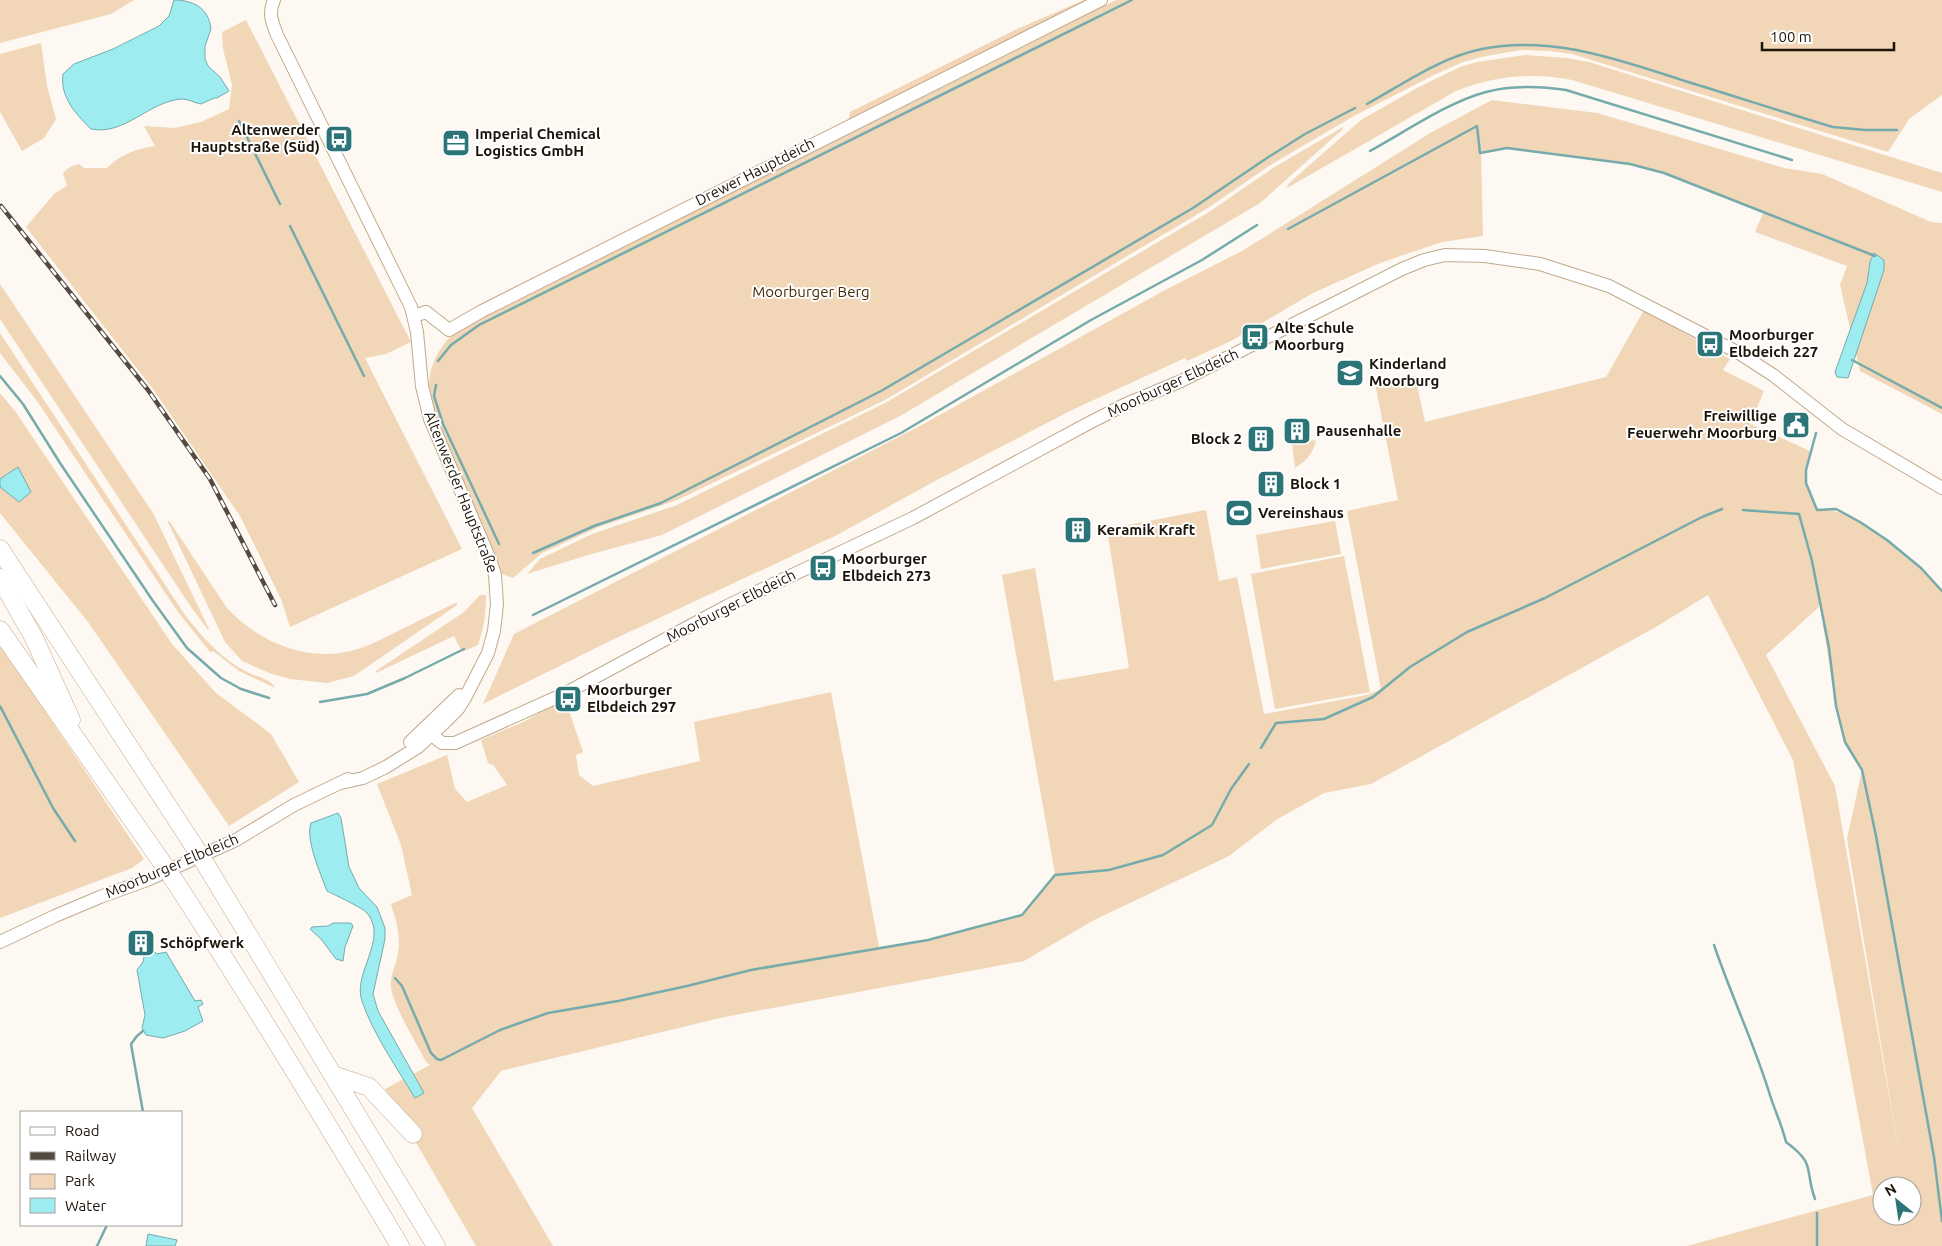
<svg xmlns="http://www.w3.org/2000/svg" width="1942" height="1246" font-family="Ubuntu,sans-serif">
  <rect width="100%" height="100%" fill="#fdf8f2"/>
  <g fill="#f1d6b7" fill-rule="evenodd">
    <path d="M0 0H134L111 14 0 43Z"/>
    <path d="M1084 0H1096L848 123 850 112 1015 30Z"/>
    <path d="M1116 0H1942V95L1909 119 1888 152 1572 54 1550 51 1521 50 1486 56 1463 62 1436 74 1354 116 1272 164 1208 208 885 400 677 500 599 527 542 553 513 578 502 574 428 400C428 368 435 350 459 328Z"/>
    <path d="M246 20 411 342 386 354 365 358 462 549 290 627 281 599 240 516 153 389 26 227 54 194 67 186 63 173 70 167 79 164 84 168H107C121 154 136 149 155 146L144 126 175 128 201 122 229 109 232 85 223 49 222 32Z"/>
    <path d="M41 43 47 86 56 119 44 138 22 151 0 112V54Z"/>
    <path d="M1525 55 1567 58 1589 62 1942 173V192L1572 80C1532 72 1494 76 1456 91L1287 188 1288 184 1361 120 1417 88 1460 67 1477 62Z"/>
    <path d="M1492 100 1597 113 1784 168 1822 174 1931 222 1942 223V414L1860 371 1840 285 1847 266 1755 232 1763 213 1664 173 1630 164 1507 148 1481 153 1483 236 1442 242 1380 263 1313 293 1231 341 1187 361 1185 358 1072 410 935 481 837 535 612 640 483 704 514 634 918 427 1167 289 1242 251 1432 132Z"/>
    <path d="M1343 127V129L1260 203 900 416 662 535 588 555 527 574 540 559 592 534 677 505 887 402 1209 212 1273 168Z"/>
    <path d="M0 284 153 513 209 629 208 630 191 607 0 319Z"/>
    <path d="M1644 310 1730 359 1723 370 1764 391 1750 424 1810 451 1806 470V483L1817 510C1857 505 1917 563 1942 591V1246H1687L1873 1195 1793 760 1708 595 1654 628 1371 784 1324 793 1276 820 1229 856 1094 920 1024 961 724 1017 501 1071 472 1108 553 1246H476L385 1089 430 1065 426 1062C417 1044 393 1006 391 987 390 975 396 966 398 953 401 935 396 921 391 904L412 895 401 845 377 784 447 755 455 789 467 802 507 785 494 766 488 763 481 740 523 722 565 699 583 752 576 755 579 775 593 786 700 761 694 722 831 692 879 947 928 940 1022 915 1055 874 1002 575 1035 568 1054 681 1129 668 1107 529 1206 510 1219 581 1237 577 1264 714 1367 695 1381 689 1347 511 1398 500 1375 383 1415 376 1425 422 1606 377ZM1820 606 1836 706 1845 742 1862 770 1847 839 1900 1159 1835 786 1766 655ZM1882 1186H1912V1216H1882Z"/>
    <path d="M0 333 185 615C203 638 222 660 249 673 257 677 271 679 275 688L239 671 213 651 210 652 178 612 37 401 0 353Z"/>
    <path d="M0 393 15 411 172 644 216 693 271 734 299 782 229 826 88 622 0 513Z"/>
    <path d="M1316 440C1313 453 1307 461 1295 468L1292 444Z"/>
    <path d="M167 520 170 522 227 608C261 644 309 664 358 649 371 645 384 638 396 632 416 622 435 613 455 603H457V605L354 676 327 683 290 679 269 673 242 661 225 642Z"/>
    <path d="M1335 521 1341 554 1261 569 1256 535Z"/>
    <path d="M1344 556 1370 692 1275 709 1251 574Z"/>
    <path d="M480 595H486C486 613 484 628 478 645L462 652 454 636 376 673V671L464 612Z"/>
    <path d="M0 644 144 859 132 868 0 918Z"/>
  </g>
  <g fill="#9cecf0" stroke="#76abab">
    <path d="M174 0C193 0 209 8 211 29L205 46V59L208 66 220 77 229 91 217 98H214L201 104C194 103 189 99 182 99 149 101 125 136 91 129 75 113 60 97 63 74L74 64 113 49 159 26 169 16Z"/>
    <path d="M1874 253 1884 260V270L1848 378 1837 377 1835 372 1867 283 1870 262Z"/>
    <path d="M18 467 31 492 19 502 0 487V479Z"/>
    <path d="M338 813 341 818 349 867 359 888 377 907 385 928V939L373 994 378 1011 424 1093 415 1098C398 1070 372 1032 362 1001 352 973 389 939 367 913 363 908 335 895 327 891 321 875 305 839 311 823Z"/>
    <path d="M333 923H351L353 926 345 947 343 961 336 959 321 939 310 929 312 927 328 926Z"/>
    <path d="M148 945 157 954 166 952 195 1001 201 1000 203 1004 198 1007 203 1021 185 1031 163 1038 146 1035 142 1028 145 1015 137 970 143 962 144 957 140 950Z"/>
    <path d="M148 1234 177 1240 175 1246H146Z"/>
  </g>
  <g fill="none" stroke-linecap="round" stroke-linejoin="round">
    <g stroke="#76abab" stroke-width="2.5">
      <path d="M1367 104C1403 84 1441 57 1482 49 1553 35 1619 60 1685 81 1734 96 1783 112 1833 127L1865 130H1897"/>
      <path d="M239 121 280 204"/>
      <path d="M1370 151C1405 132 1448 102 1486 92 1513 85 1539 86 1566 90L1792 160"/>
      <path d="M290 226 364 376"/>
      <path d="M1288 229 1477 126 1480 153 1507 148 1630 164 1664 173 1875 256"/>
      <path d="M1852 360 1942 408"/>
      <path d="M438 361 451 345 479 325 1132 0"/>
      <path d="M0 376 23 404 60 463 153 601 187 648 221 678 241 689 269 698"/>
      <path d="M436 385 434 396 443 424 499 544"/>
      <path d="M1816 433 1806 470V483L1817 510 1836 509 1860 522 1887 540 1921 568 1942 591"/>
      <path d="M1743 510 1799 514 1812 561 1829 648 1836 706 1845 742 1862 770 1876 836 1934 1157 1942 1221"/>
      <path d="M533 553 594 526 661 503 881 391 1193 208 1267 158 1305 134 1355 108"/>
      <path d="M533 615 901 433 1091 320 1202 260 1257 225"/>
      <path d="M320 702 367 694 405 678 464 649"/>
      <path d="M0 706 53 808 75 841"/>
      <path d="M1261 748 1276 723 1324 719 1373 697 1410 667 1467 632 1545 598 1702 517 1722 509"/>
      <path d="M1714 945C1731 995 1753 1041 1769 1092 1774 1109 1782 1125 1786 1142 1817 1165 1804 1169 1815 1199"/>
      <path d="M395 978 402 986 431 1053 437 1059 441 1060 500 1030 548 1013 618 1001 687 986 751 970 928 940 1022 915 1055 875 1109 870 1163 855 1212 825 1231 789 1249 764"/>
      <path d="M143 1112 131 1044 137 1036 143 1031"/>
      <path d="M1817 1213V1246"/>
      <path d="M97 1246 107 1225"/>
    </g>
    <defs>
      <g id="minor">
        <path d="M274 0C268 13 272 22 277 35L411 307 417 332 422 386 430 419 489 557 495 575 497 604 494 631 488 653 466 696 458 709 445 722 418 747 386 767 363 778 341 783"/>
        <path d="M414 316 426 312 449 330 482 311 1101 0"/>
        <path d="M432 735 442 743H455L564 694 727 606 913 518 1089 423 1126 404 1181 381 1402 269 1424 260 1445 255 1485 256 1540 264 1609 286 1739 353 1773 375 1842 429 1942 488"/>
        <path d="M410 742 459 695"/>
        <path d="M0 942 55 916 100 897 147 880 236 840 294 805 348 779"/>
      </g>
      <g id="highway">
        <path d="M0 549 194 846"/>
        <path d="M0 578 34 638 71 720"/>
        <path d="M0 630 161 861"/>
        <path d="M206 865 436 1246"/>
        <path d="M174 880C252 1000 327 1123 400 1246"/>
        <path d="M333 1075 369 1087 413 1134"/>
      </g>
    </defs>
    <use href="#minor" stroke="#c2a98c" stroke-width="14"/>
    <use href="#highway" stroke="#c2a98c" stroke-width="19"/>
    <use href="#minor" stroke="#fff" stroke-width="12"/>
    <use href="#highway" stroke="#fff" stroke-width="18"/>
    <defs>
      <path id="rail" d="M1 206 148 390 210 479 275 605"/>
    </defs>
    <use href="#rail" stroke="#534b41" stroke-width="4.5"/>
    <use href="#rail" stroke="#fff" stroke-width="2.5" stroke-dasharray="8" stroke-linecap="butt"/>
    <defs>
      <g id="highway-bridge">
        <path d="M194 846 206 865"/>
        <path d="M161 861 174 880"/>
      </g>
    </defs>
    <use href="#highway-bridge" stroke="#c2a98c" stroke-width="19" stroke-linecap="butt"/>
    <use href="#highway-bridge" stroke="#fff" stroke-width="18"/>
  </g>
  <defs>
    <symbol id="bus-square" viewBox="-11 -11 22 22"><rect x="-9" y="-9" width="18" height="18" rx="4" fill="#2b7578" stroke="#fff"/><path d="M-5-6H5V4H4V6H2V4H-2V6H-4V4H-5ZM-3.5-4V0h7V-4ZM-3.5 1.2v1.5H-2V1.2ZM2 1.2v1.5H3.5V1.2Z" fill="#fff"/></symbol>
    <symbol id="office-square" viewBox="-11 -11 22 22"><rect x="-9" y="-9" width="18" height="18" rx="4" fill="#2b7578" stroke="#fff"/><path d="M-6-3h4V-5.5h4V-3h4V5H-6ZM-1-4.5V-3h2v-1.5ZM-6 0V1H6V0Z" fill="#fff"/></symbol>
    <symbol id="school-square" viewBox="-11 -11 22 22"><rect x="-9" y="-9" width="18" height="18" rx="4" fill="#2b7578" stroke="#fff"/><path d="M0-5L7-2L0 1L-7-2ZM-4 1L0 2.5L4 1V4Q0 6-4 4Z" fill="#fff"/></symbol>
    <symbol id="civic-square" viewBox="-11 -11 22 22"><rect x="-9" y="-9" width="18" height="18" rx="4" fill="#2b7578" stroke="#fff"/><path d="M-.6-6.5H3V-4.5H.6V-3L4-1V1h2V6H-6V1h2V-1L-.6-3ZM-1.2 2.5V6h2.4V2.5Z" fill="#fff"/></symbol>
    <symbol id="building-square" viewBox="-11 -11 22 22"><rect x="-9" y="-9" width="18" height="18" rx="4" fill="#2b7578" stroke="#fff"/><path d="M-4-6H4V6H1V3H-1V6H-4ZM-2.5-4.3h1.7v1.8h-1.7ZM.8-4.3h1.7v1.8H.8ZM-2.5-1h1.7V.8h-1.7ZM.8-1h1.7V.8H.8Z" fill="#fff"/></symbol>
    <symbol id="stadium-square" viewBox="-11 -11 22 22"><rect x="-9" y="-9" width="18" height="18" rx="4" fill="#2b7578" stroke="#fff"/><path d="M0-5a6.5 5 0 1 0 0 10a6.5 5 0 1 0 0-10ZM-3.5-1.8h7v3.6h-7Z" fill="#fff"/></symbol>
  </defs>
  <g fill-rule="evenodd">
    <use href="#bus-square" x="323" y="123" width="32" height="32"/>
    <use href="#office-square" x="440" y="127" width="32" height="32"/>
    <use href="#bus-square" x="1239" y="321" width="32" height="32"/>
    <use href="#bus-square" x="1694" y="328" width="32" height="32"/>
    <use href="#school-square" x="1334" y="357" width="32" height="32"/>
    <use href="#civic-square" x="1780" y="409" width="32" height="32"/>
    <use href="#building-square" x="1281" y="415" width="32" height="32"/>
    <use href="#building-square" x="1245" y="423" width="32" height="32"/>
    <use href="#building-square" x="1255" y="468" width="32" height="32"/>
    <use href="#stadium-square" x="1223" y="497" width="32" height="32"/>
    <use href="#building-square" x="1062" y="514" width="32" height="32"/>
    <use href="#bus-square" x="807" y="552" width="32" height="32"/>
    <use href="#bus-square" x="552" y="683" width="32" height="32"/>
    <use href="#building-square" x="125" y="927" width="32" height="32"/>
  </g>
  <g text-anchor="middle" stroke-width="4" stroke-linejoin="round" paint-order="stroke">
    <g font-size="15" font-weight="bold" fill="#1d1409" stroke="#fff" text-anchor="start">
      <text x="320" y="135" text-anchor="end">Altenwerder<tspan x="320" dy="17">Hauptstraße (Süd)</tspan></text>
      <text x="475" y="139">Imperial Chemical<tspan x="475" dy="17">Logistics GmbH</tspan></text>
      <text x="1274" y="333">Alte Schule<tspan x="1274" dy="17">Moorburg</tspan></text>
      <text x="1729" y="340">Moorburger<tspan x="1729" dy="17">Elbdeich 227</tspan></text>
      <text x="1369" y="369">Kinderland<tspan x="1369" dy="17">Moorburg</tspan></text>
      <text x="1777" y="421" text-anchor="end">Freiwillige<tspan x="1777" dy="17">Feuerwehr Moorburg</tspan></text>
      <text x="1316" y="436">Pausenhalle</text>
      <text x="1242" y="444" text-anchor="end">Block 2</text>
      <text x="1290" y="489">Block 1</text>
      <text x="1258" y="518">Vereinshaus</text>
      <text x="1097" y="535">Keramik Kraft</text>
      <text x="842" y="564">Moorburger<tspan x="842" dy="17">Elbdeich 273</tspan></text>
      <text x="587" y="695">Moorburger<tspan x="587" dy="17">Elbdeich 297</tspan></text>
      <text x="160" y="948">Schöpfwerk</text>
    </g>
    <g font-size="15" fill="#1d1409" stroke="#fff">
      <text transform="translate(755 172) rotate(-27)" y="5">Drewer Hauptdeich</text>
      <text transform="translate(1173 383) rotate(-25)" y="5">Moorburger Elbdeich</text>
      <text transform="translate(461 492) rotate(68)" y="5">Altenwerder Hauptstraße</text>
      <text transform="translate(731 606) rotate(-27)" y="5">Moorburger Elbdeich</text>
      <text transform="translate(172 866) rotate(-23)" y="5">Moorburger Elbdeich</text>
    </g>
    <g font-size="15" fill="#442901" stroke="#fff">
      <text x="811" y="297">Moorburger Berg</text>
    </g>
  </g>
  <rect x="20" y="1111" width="162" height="115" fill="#ffffff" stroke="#a5a19d"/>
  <rect x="30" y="1127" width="25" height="8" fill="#ffffff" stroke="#a5a19d"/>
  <text x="65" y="1136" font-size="15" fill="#1d1409">Road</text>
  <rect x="30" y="1152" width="25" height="8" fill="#534b41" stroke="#a5a19d"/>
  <text x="65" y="1161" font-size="15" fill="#1d1409">Railway</text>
  <rect x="30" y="1174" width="25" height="15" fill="#f1d6b7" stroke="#a5a19d"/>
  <text x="65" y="1186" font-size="15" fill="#1d1409">Park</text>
  <rect x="30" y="1198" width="25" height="15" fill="#9cecf0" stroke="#a5a19d"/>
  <text x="65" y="1211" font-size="15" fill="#1d1409">Water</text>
  <g transform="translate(1897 1201) rotate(330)"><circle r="24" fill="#ffffff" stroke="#a5a19d"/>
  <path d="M0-4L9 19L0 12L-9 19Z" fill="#2b7578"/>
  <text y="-8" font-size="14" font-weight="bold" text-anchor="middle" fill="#1d1409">N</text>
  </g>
  <path d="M1762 42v8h132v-8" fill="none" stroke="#1d1409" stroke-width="2.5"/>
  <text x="1770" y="42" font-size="15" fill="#1d1409" stroke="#ffffff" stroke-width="4" paint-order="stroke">100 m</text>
</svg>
